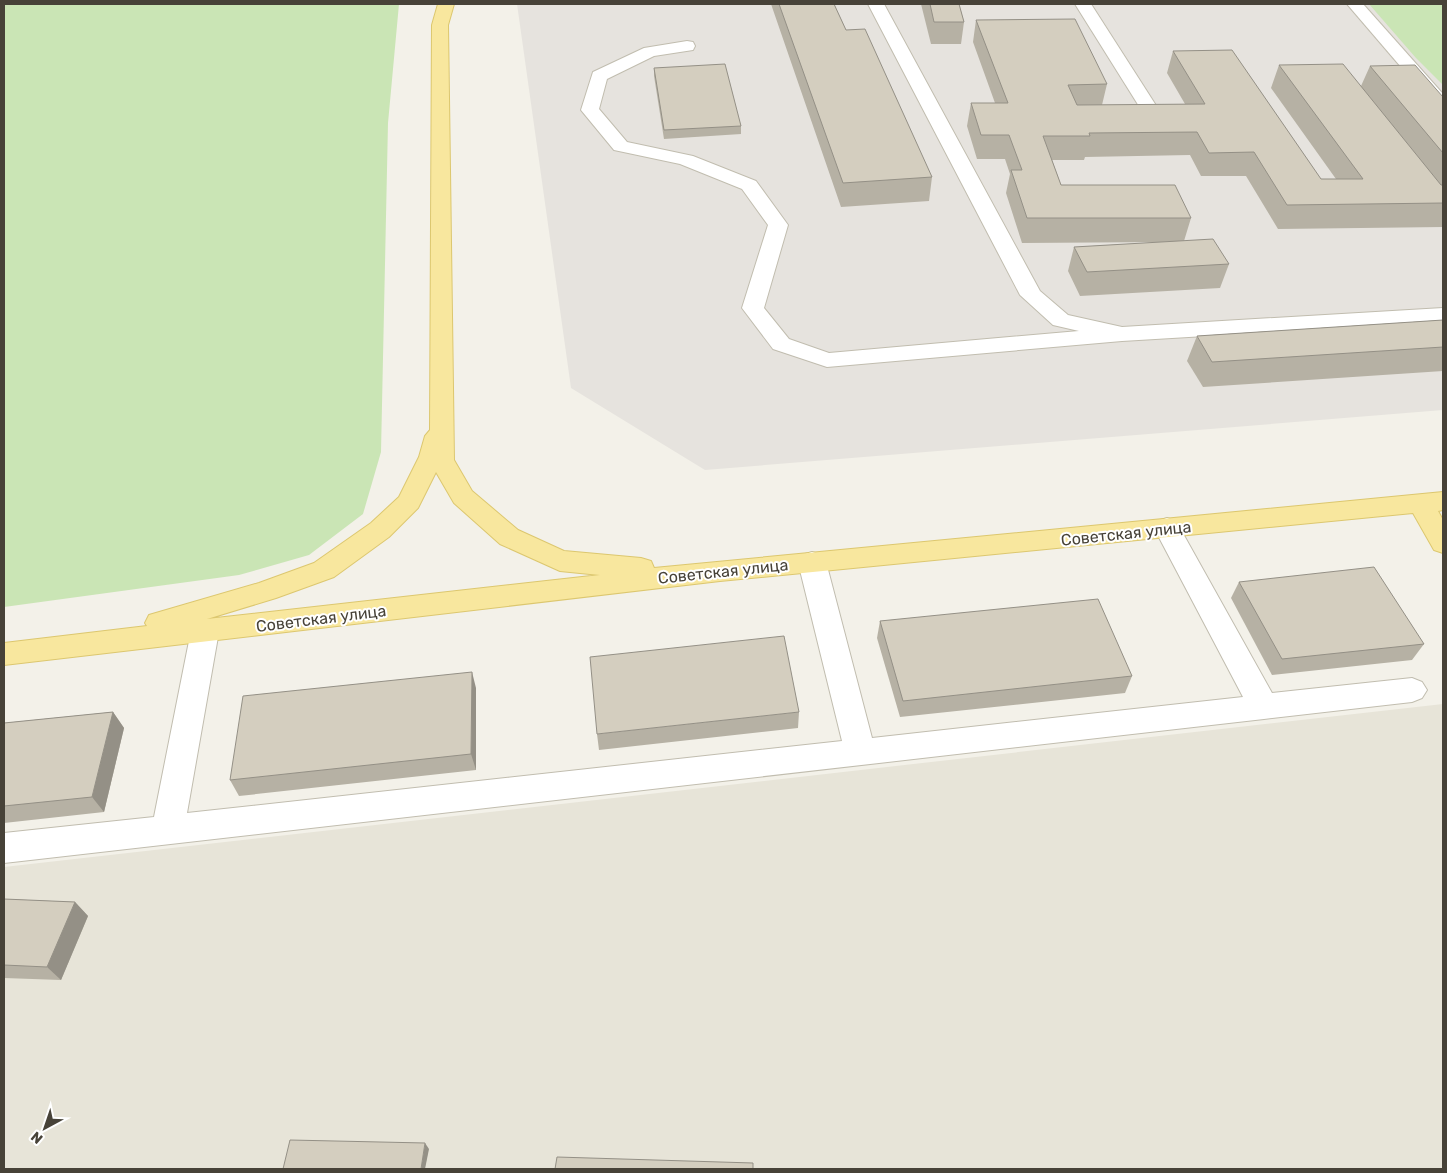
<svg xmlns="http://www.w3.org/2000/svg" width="1447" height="1173" font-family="Rubik,sans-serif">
  <rect width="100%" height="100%" fill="#f3f1e9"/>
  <path fill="#e7e4d8" d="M1443 704V1169H4V867Z"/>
  <path fill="#e6e3de" d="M517 4H1443V410L705 470 571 388Z"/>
  <g fill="#cae5b5">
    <path d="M4 4H399L388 123 381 452 363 514 309 555 239 575 4 607Z"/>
    <path d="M1369 4H1443V85L1416 58Z"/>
  </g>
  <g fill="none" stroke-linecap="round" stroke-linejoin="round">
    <defs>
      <g id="minor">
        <path d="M868 4H884L1040 291 1068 315 1122 327 1443 308V322L1122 341 827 367 773 349 742 308 768 225 742 189 680 164 614 150 581 110 593 72 644 48 687 41 693 42 695 46 693 50 654 56 607 79 599 109 627 142 693 156 756 181 788 225 764 308 789 339 829 353 1079 331 1053 325 1020 295Z"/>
        <path d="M1075 4H1091L1157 107 1154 111 1148 112 1142 111Z"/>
        <path d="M1347 4H1363L1443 94V110L1437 109Z"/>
        <path d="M1167 518 1176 521 1272 693 1412 678 1422 682 1427 690 1422 698 1412 702 1264 719 4 863V833L154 817 191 631 195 623 205 620 215 623 219 631 187 813 842 741 798 562 802 555 812 552 822 555 826 562 872 738 1243 697 1154 528 1158 521Z"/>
      </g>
      <path id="major" d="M438 4H454L448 25 454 460 472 491 518 530 564 551 641 558 651 561 654 568 1443 492V510L1438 511 1443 520V553L1434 550 1413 513 720 581 4 665V643L147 626 145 623 149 615 259 583 314 563 371 523 399 497 419 457 425 436 430 430 432 25ZM436 472 454 503 500 544 560 571 600 575 207 619 276 598 334 577 389 537 418 508Z"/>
    </defs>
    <use href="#minor" stroke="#c1bdaf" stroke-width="2"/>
    <use href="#major" stroke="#dcc76f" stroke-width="2"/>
    <use href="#minor" fill="#fff" fill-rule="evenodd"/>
    <use href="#major" fill="#f8e79e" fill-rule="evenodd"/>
  </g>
  <g fill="#b6b1a4">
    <path d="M771 4H834L846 30 932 177 929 201 841 207Z"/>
    <path d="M921 4H959L964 22 961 44H931Z"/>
    <path d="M976 20 1107 84 1102 105 1185 104 1167 73 1173 51 1321 179H1336L1271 88 1279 65 1361 86 1370 66 1443 97V227L1278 229 1246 176H1201L1190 155 1085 157 1084 160H1052L1061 185 1191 218 1184 241 1229 264 1220 288 1080 296 1068 271 1074 247 1165 242 1022 243 1006 193 1010 174 1005 159H977L967 126 971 103H995L973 42Z"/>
    <path d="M654 68 741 126V134L664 139 654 76Z"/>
    <path d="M1443 320V371L1203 387 1187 361 1197 336Z"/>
    <path d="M1239 582 1424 644 1412 660 1272 675 1231 598Z"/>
    <path d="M880 621 1132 676 1125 693 900 717 877 638Z"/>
    <path d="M476 688V770L239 796 230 780Z"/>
    <path d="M113 712 124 728 104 812 4 823V723Z"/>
    <path d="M799 712 798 728 599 750 597 734Z"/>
    <path d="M4 899 75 902 88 916 61 980 4 978Z"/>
  </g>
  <g fill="#949086">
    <path d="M472 672 476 688V770L471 754Z"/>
    <path d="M113 712 124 728 104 812 92 797Z"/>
    <path d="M75 902 88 916 61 980 47 967Z"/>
    <path d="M425 1143 429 1149 425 1169H421Z"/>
  </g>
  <g fill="#d4cebf" stroke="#949086">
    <path d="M779 4H834L846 30 865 29 932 177 843 183Z"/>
    <path d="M930 4H959L964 22H934Z"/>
    <path d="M1075 19 1107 84 1068 85 1077 105 1205 104 1173 51 1232 50 1321 179H1363L1279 65 1343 64 1441 185H1443V203L1287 205 1254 152 1209 153 1197 132 1089 133 1090 136H1043L1061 185H1175L1191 218H1027L1011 170H1022L1009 135H981L971 103H1008L976 20Z"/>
    <path d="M725 64 741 126 664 130 654 68Z"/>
    <path d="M1415 65 1443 97V153L1370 66Z"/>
    <path d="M1213 239 1229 264 1087 272 1074 247Z"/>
    <path d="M1443 320V347L1212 362 1197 336Z"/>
    <path d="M1374 567 1424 644 1282 659 1239 582Z"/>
    <path d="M1098 599 1132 676 903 701 880 621Z"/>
    <path d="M784 636 799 712 597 734 590 657Z"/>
    <path d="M472 672 471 754 230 780 243 696Z"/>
    <path d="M113 712 92 797 4 806V723Z"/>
    <path d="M4 899 75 902 47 967 4 965Z"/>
    <path d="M290 1140 425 1143 421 1169H283Z"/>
    <path d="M557 1157 753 1163V1169H555Z"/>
  </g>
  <g text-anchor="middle" stroke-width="4" stroke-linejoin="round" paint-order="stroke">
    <g font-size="16" fill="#474238" stroke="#fff">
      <text transform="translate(1126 533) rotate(-6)" y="6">Советская улица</text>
      <text transform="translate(723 571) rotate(-6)" y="6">Советская улица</text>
      <text transform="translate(321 618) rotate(-7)" y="6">Советская улица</text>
    </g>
  </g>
  <rect width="1447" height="1173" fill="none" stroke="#474238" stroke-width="10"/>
  <g transform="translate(45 1128) rotate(220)" stroke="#ffffff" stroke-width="4" paint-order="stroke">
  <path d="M0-4L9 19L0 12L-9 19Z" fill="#474238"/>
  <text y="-8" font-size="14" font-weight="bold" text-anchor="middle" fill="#474238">N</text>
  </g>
</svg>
